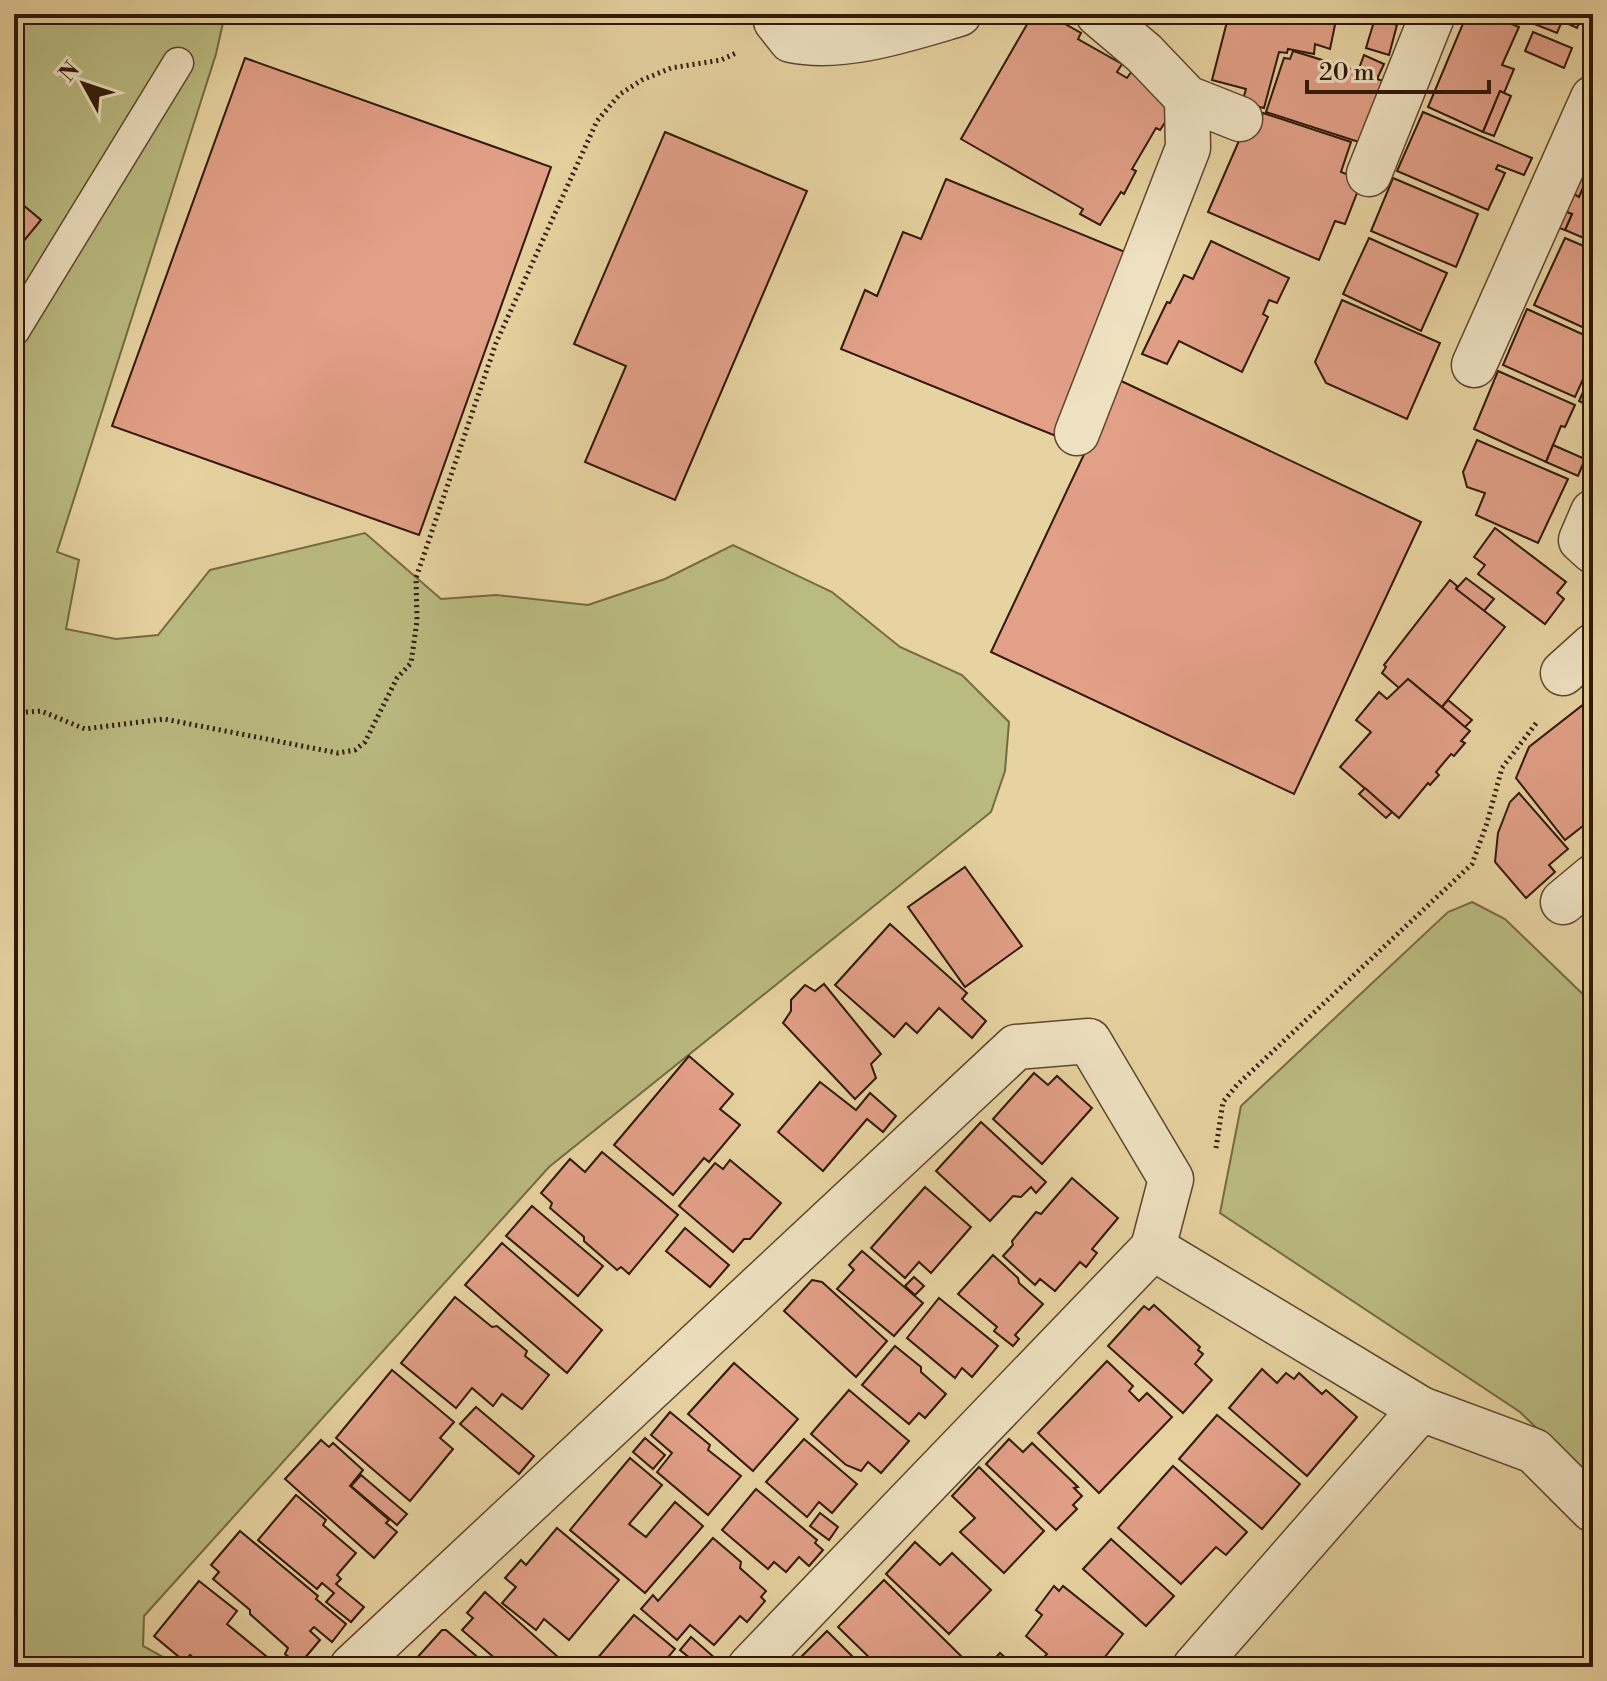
<svg xmlns="http://www.w3.org/2000/svg" width="1607" height="1681" font-family="'Libre Bodoni',serif">
  <rect width="100%" height="100%" fill="#e7d3a1"/>
  <filter id="stains"><feTurbulence type="fractalNoise" baseFrequency=".0025" numOctaves="4"/><feColorMatrix values="0 0 0 0 .2 0 0 0 0 .09 0 0 0 0 .02 0 0 0 .5 -.17"/></filter>
  <radialGradient id="worn" r=".72"><stop offset=".6" stop-color="#630" stop-opacity="0"/><stop offset="1" stop-color="#630" stop-opacity=".3"/></radialGradient>
  <g fill="#babb81" stroke="#756a44" stroke-width="2">
    <path d="M14 14H225L216 54 57 552 79 560 66 629 116 639 158 635 210 570 365 533 441 599 496 595 588 605 665 579 733 545 832 592 900 647 962 675 1009 722 1005 771 991 812 549 1167 144 1616 143 1646 181 1667H14Z"/>
    <path d="M1472 902 1505 919 1593 1004V1483L1520 1412 1220 1213 1241 1106 1448 912Z"/>
  </g>
  <g fill="#e2a088" stroke="#301808" stroke-width="2">
    <path d="M1033 14H1047L1081 33 1078 39 1122 64 1117 72 1127 78 1132 71 1172 112 1160 130 1156 128 1132 169 1136 171 1124 194 1121 192 1100 225 1080 214 1083 209 961 139Z"/>
    <path d="M1229 14 1235 15 1350 14 1348 23 1336 20 1330 49 1315 44 1314 54 1288 49 1287 53 1279 52 1264 108 1242 103 1246 89 1212 80Z"/>
    <path d="M1467 14H1487L1519 27 1502 65 1514 69 1504 93 1500 91 1483 132 1428 107Z"/>
    <path d="M1509 14H1583L1577 28 1562 21 1557 33Z"/>
    <path d="M1375 18 1397 25 1389 55 1366 48Z"/>
    <path d="M1533 32 1572 48 1564 68 1525 51Z"/>
    <path d="M1293 51 1358 71 1364 55 1384 64 1377 79 1386 82 1365 144 1266 112 1284 58 1290 59Z"/>
    <path d="M245 58 551 167 419 535 112 426Z"/>
    <path d="M1500 91 1511 96 1494 136 1483 132Z"/>
    <path d="M1423 112 1532 158 1524 175 1498 165 1496 169 1505 173 1488 210 1397 171Z"/>
    <path d="M1263 113 1351 142 1341 172 1362 180 1345 224 1335 221 1319 260 1208 212 1248 120 1260 123Z"/>
    <path d="M665 132 807 191 675 500 585 462 626 366 574 344Z"/>
    <path d="M1593 145V173L1582 169Z"/>
    <path d="M1582 172 1589 175 1579 197 1572 193Z"/>
    <path d="M1589 175 1593 176V242L1565 230 1572 214 1564 211 1572 193 1579 197Z"/>
    <path d="M1393 178 1478 214 1456 267 1371 231Z"/>
    <path d="M946 179 1130 254 1056 436 841 349 865 290 877 296 903 232 921 239Z"/>
    <path d="M16 199 41 220 14 253V202Z"/>
    <path d="M1564 211 1572 214 1565 230 1556 227Z"/>
    <path d="M1369 238 1447 273 1421 331 1343 294Z"/>
    <path d="M1565 238 1593 250V332L1534 305Z"/>
    <path d="M1211 241 1289 278 1277 303 1269 300 1263 314 1268 317 1242 372 1179 341 1167 364 1142 354 1167 302 1170 303 1184 275 1193 279Z"/>
    <path d="M1342 300 1440 343 1407 419 1326 383 1315 362Z"/>
    <path d="M1527 309 1593 339V357L1575 397 1503 365Z"/>
    <path d="M1498 371 1575 405 1565 427 1561 426 1546 462 1474 429Z"/>
    <path d="M1119 380 1421 522 1294 794 991 652Z"/>
    <path d="M1583 392 1593 396V408L1579 401Z"/>
    <path d="M1477 440 1568 479 1538 543 1476 515 1485 493 1467 487 1463 472Z"/>
    <path d="M1553 445 1585 459 1578 476 1546 462Z"/>
    <path d="M1495 528 1566 582 1557 593 1564 599 1545 624 1478 574 1485 565 1474 557Z"/>
    <path d="M1466 578 1494 599 1484 611 1456 589Z"/>
    <path d="M1450 580 1457 586 1456 589 1505 627 1442 707 1408 679 1399 688 1382 673 1386 667 1384 665Z"/>
    <path d="M1408 679 1470 731 1461 741 1465 743 1454 756 1451 754 1436 772 1439 775 1430 785 1428 783 1399 818 1340 767 1371 732 1356 720 1379 692 1387 699Z"/>
    <path d="M1448 700 1472 720 1465 727 1442 707Z"/>
    <path d="M1584 704 1593 715V818L1565 840 1516 778 1529 747Z"/>
    <path d="M1365 788 1392 812 1386 818 1359 794Z"/>
    <path d="M1519 793 1568 849 1549 865 1555 872 1526 898 1495 862 1498 833 1510 802Z"/>
    <path d="M965 867 1022 946 965 987 908 907Z"/>
    <path d="M1593 918V936L1584 926Z"/>
    <path d="M890 924 967 993 962 999 986 1021 972 1038 939 1008 917 1033 906 1023 894 1037 835 985Z"/>
    <path d="M824 984 881 1054 871 1064 876 1078 855 1099 783 1023 791 1011V1000L805 985 815 991Z"/>
    <path d="M689 1056 733 1094 720 1109 740 1125 709 1162 704 1158 673 1195 614 1145Z"/>
    <path d="M1034 1073 1048 1085 1057 1076 1092 1108 1042 1164 993 1119Z"/>
    <path d="M820 1082 856 1110 870 1093 896 1116 883 1132 867 1119 823 1171 778 1132Z"/>
    <path d="M981 1122 1046 1182 1036 1193 1031 1187 1021 1197 1013 1196 990 1221 936 1171Z"/>
    <path d="M602 1152 678 1215 629 1274 621 1267 617 1270 584 1241V1237L550 1208 552 1203 541 1193 570 1159 585 1172Z"/>
    <path d="M730 1160 781 1203 750 1239H744L733 1252 679 1206 715 1163 723 1169Z"/>
    <path d="M1072 1178 1118 1218 1092 1249 1097 1253 1086 1267 1080 1262 1055 1291 1040 1279 1035 1285 1003 1256 1013 1245 1012 1241 1036 1212 1041 1214Z"/>
    <path d="M925 1187 971 1227 931 1273 919 1262 905 1278 871 1248Z"/>
    <path d="M532 1206 603 1266 578 1296 506 1236Z"/>
    <path d="M685 1228 729 1265 710 1287 666 1251Z"/>
    <path d="M502 1243 602 1330 567 1373 465 1285Z"/>
    <path d="M862 1251 923 1303 894 1336 837 1289 854 1270 849 1265Z"/>
    <path d="M993 1255 1018 1278 1019 1283 1043 1304 1015 1335 1019 1339 1013 1346 994 1331 997 1327 958 1294Z"/>
    <path d="M914 1277 924 1286 915 1295 905 1286Z"/>
    <path d="M812 1280 822 1282 887 1341 856 1377 784 1311Z"/>
    <path d="M455 1297 492 1327 497 1326 527 1351 525 1356 549 1375 522 1409 502 1394 493 1406 472 1388 456 1408 401 1363Z"/>
    <path d="M939 1298 998 1346 972 1377 962 1368 955 1378 907 1338Z"/>
    <path d="M1154 1305 1200 1347 1198 1350 1203 1354 1195 1364 1212 1380 1183 1413 1108 1346 1144 1306 1149 1310Z"/>
    <path d="M895 1346 921 1367V1372L946 1394 925 1418 919 1413 909 1424 862 1385Z"/>
    <path d="M1107 1361 1133 1386 1129 1391 1139 1401 1147 1393 1172 1417 1099 1493 1038 1433Z"/>
    <path d="M734 1363 798 1419 753 1471 688 1414Z"/>
    <path d="M1262 1369 1277 1383 1286 1373 1294 1379 1299 1373 1322 1394 1326 1390 1357 1417 1307 1476 1229 1408Z"/>
    <path d="M392 1370 454 1422 440 1438 453 1449 410 1501 336 1438Z"/>
    <path d="M849 1390 909 1441 881 1473 868 1462 861 1471 846 1465 811 1434Z"/>
    <path d="M476 1407 534 1456 519 1474 460 1424Z"/>
    <path d="M670 1412 710 1445 708 1450 741 1476 708 1515 657 1472 672 1453 651 1435Z"/>
    <path d="M1217 1415 1300 1484 1262 1529 1179 1459Z"/>
    <path d="M645 1438 665 1455 653 1469 633 1452Z"/>
    <path d="M804 1439 857 1484 832 1513 819 1502 807 1517 766 1482Z"/>
    <path d="M1009 1439 1023 1452 1032 1443 1078 1487 1074 1488 1082 1496 1073 1505 1077 1509 1056 1530 986 1464Z"/>
    <path d="M321 1440 329 1447 333 1443 363 1470 350 1486 389 1520 386 1523 397 1532 374 1558 285 1479Z"/>
    <path d="M630 1458 662 1485 629 1524 646 1537 675 1502 703 1526 645 1593 570 1530Z"/>
    <path d="M1173 1466 1247 1532 1226 1555 1216 1547 1181 1584 1118 1528Z"/>
    <path d="M979 1467 1044 1531 1004 1573 960 1532 975 1518 952 1496Z"/>
    <path d="M361 1475 407 1514 397 1525 351 1486Z"/>
    <path d="M756 1489 817 1540 815 1543 823 1550 809 1566 799 1557 786 1572 774 1562 768 1569 722 1530Z"/>
    <path d="M296 1495 326 1520 323 1525 356 1553 337 1575 341 1579 336 1584 364 1607 351 1622 326 1602 334 1593 322 1583 317 1589 258 1540Z"/>
    <path d="M820 1513 838 1527 829 1540 810 1526Z"/>
    <path d="M557 1528 619 1580 569 1640 544 1619 536 1630 502 1603 516 1587 505 1578 521 1560 526 1565Z"/>
    <path d="M240 1531 318 1596 316 1599 346 1624 332 1642 314 1627 310 1631 320 1640 299 1665 285 1654 288 1648 250 1614V1610L213 1579 219 1572 211 1565Z"/>
    <path d="M713 1538 741 1562 740 1568 766 1591 761 1597 765 1601 747 1622 740 1616 714 1645 690 1625 677 1640 641 1609 653 1595 658 1601Z"/>
    <path d="M1111 1539 1174 1596 1146 1626 1083 1569Z"/>
    <path d="M915 1542 940 1565 952 1553 991 1590 949 1634 886 1574Z"/>
    <path d="M884 1580 963 1658 954 1667H879L838 1627Z"/>
    <path d="M199 1581 237 1611 227 1624 272 1661 267 1667H204L190 1655 185 1662 154 1636Z"/>
    <path d="M1054 1586 1059 1591 1063 1586 1123 1634 1097 1667H1046L1040 1662 1047 1654 1026 1636 1042 1615 1036 1610Z"/>
    <path d="M485 1592 558 1657 550 1667H505L462 1630 473 1618 467 1613Z"/>
    <path d="M634 1615 675 1649 660 1667H590Z"/>
    <path d="M442 1630H446L489 1667H423L415 1660Z"/>
    <path d="M827 1631 863 1667H791Z"/>
    <path d="M691 1637 716 1659 709 1667H701L680 1650Z"/>
    <path d="M1000 1653 1016 1667H987Z"/>
    <path d="M679 1657 690 1667H671Z"/>
  </g>
  <g fill="none" stroke-linecap="round" stroke-linejoin="round">
    <defs>
      <path id="lane" d="M14 331 178 63"/>
      <g id="street">
        <path d="M779 14 776 21 791 40C843 51 908 29 959 14"/>
        <path d="M1098 14 1144 53 1187 98 1240 119"/>
        <path d="M1369 174 1433 14"/>
        <path d="M1474 365 1593 98"/>
        <path d="M1077 433 1188 148 1187 98"/>
        <path d="M1593 512 1581 540 1593 551"/>
        <path d="M1563 673 1593 646"/>
        <path d="M1563 902 1593 877"/>
        <path d="M352 1667 1016 1047 1089 1041 1171 1179 1153 1248 1421 1409 1534 1451 1593 1510"/>
        <path d="M750 1667 1153 1248"/>
        <path d="M1195 1667 1421 1409"/>
      </g>
    </defs>
    <use href="#lane" stroke="#5e472e" stroke-width="33"/>
    <use href="#street" stroke="#5e472e" stroke-width="47"/>
    <g stroke="#301808" stroke-width="5" stroke-dasharray="2 4" stroke-linecap="butt">
      <path d="M14 470C29 488 19 534 14 557"/>
      <path d="M14 713 41 711 85 729 164 719 338 753 355 750 365 742 397 678 411 663 417 621 416 578 496 343 597 121 620 94 642 80 671 68 721 60 736 53"/>
      <path d="M1216 1148 1223 1102 1237 1085 1472 864 1487 823 1502 768 1537 722"/>
    </g>
    <use href="#lane" stroke="#efe2c2" stroke-width="30"/>
    <use href="#street" stroke="#efe2c2" stroke-width="44"/>
  </g>
  <rect width="1607" height="1681" fill="none" stroke="#e7d3a1" stroke-width="48"/>
  <rect x="16" y="16" width="1575" height="1649" fill="none" stroke="#301808" stroke-width="4"/>
  <rect x="24" y="24" width="1559" height="1633" fill="none" stroke="#301808" stroke-width="2"/>
  <g transform="translate(84 84) rotate(310)" stroke="#efe2c2" stroke-width="6" paint-order="stroke">
  <path d="M0-6L14 30L0 20L-14 30Z" fill="#301808"/>
  <text y="-12" font-size="22" font-weight="bold" text-anchor="middle" fill="#301808">N</text>
  </g>
  <path d="M1307 80v12h182v-12" fill="none" stroke="#301808" stroke-width="4"/>
  <text x="1319" y="80" font-size="24" fill="#301808" stroke="#efe2c2" stroke-width="6" paint-order="stroke">20 m</text>
  <rect width="100%" height="100%" filter="url(#stains)"/>
  <rect width="100%" height="100%" fill="url(#worn)"/>
</svg>
